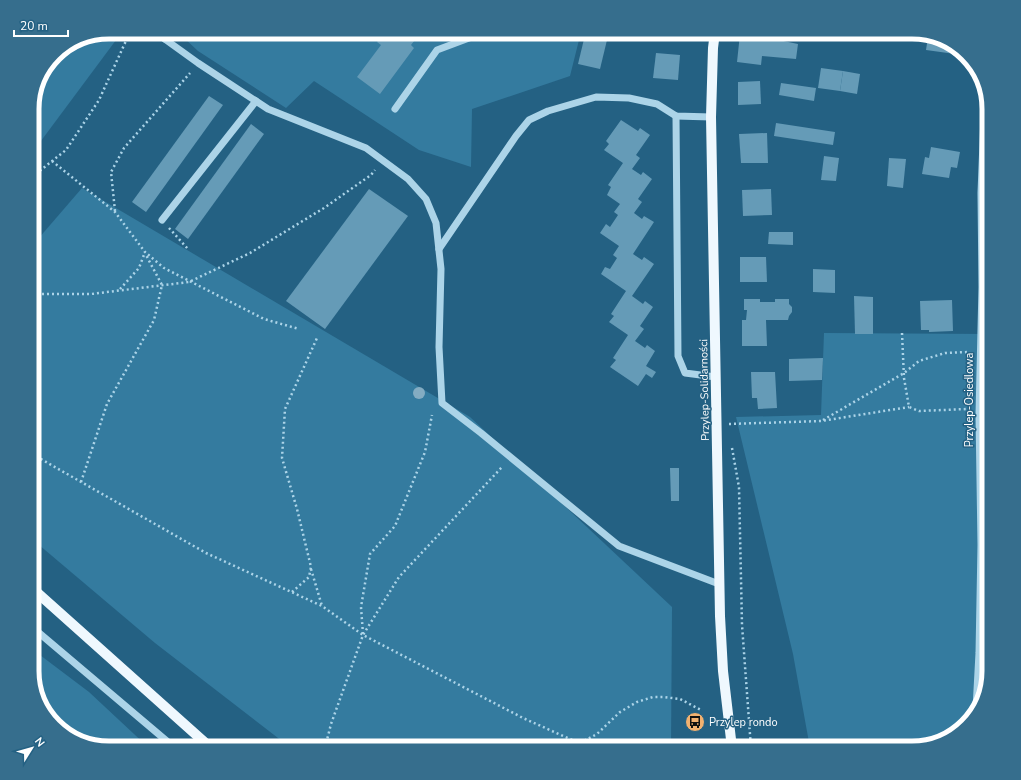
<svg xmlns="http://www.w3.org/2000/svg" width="1021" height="780" font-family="'Nunito Sans',sans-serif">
  <rect width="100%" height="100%" fill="#246183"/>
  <g fill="#347b9f">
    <path d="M109 32H122L32 153V104L40 75 58 51Z"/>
    <path d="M186 32H581L570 76 472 109 471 167 419 150 314 81 286 108 198 51 182 36Z"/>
    <path d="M82 188 470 417 672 607 671 748H291L155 643 32 539V246Z"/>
    <path d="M824 333 989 334V671L973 718 946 740 912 748H810L793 654 736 417 821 415Z"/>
    <path d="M32 649 89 692 149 748H109L62 732 40 705 32 676Z"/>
  </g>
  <g fill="#659bb7">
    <path d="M385 32H421L411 45 414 48 380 94 357 77 381 45 377 42Z"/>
    <path d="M799 32H819V36Z"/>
    <path d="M740 34 764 37 798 44 796 59 762 56 761 65 737 62Z"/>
    <path d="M585 35 607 40 600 69 578 64Z"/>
    <path d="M928 37 956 47 955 54 926 50Z"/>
    <path d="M656 53 680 55 678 80 653 78Z"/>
    <path d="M821 68 843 71 840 91 818 88Z"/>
    <path d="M843 71 860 74 857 94 840 91Z"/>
    <path d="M760 81 761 104 738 105V82Z"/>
    <path d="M781 83 816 88 814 101 779 95Z"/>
    <path d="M209 96 223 105 146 212 132 202Z"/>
    <path d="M621 120 638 131 640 128 650 135 636 155 640 158 632 169 641 175 643 172 652 179 638 199 642 202 634 213 642 219 644 216 654 222 633 254 642 260 644 257 654 264 632 296 643 304 645 301 653 307 640 326 644 329 635 341 645 348 647 345 655 351 646 366 656 372 652 378 646 374 638 386 610 367 616 360 613 358 628 335 609 322 614 316 611 314 626 291 601 274 605 267 610 269 617 258 613 255 619 246 600 233 606 224 610 227 618 215 614 212 620 204 607 195 611 187 608 185 623 163 604 150 609 144 606 141Z"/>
    <path d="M776 123 835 132 833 145 774 136Z"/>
    <path d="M251 124 264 134 188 239 175 229Z"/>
    <path d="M767 133 768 163H741L739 134Z"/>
    <path d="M931 147 960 152 957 168 951 167 949 178 922 174 925 157 929 158Z"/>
    <path d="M824 156 839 158 836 181 821 180Z"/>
    <path d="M889 158 906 159 903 188 887 186Z"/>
    <path d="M369 189 408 216 325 329 286 301Z"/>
    <path d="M771 189 772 215 743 216 742 190Z"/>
    <path d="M769 232H793V245L768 244Z"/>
    <path d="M740 257H766L767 282H740Z"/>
    <path d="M813 269 835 270V293L813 292Z"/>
    <path d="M854 296 873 297V334H855Z"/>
    <path d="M744 299H760V302H775V299H789V304L792 307V312L789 316 788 320H766L767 346H742V320H746L747 310H744Z"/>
    <path d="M952 300 953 331 929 332V330H921L920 301Z"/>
    <path d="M823 358 822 380 789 381V359Z"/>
    <path d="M751 372H775L777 408 758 409 757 398H752Z"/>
    <path d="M670 468H679V501H671Z"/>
    <path d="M693 717H696L697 726H694Z"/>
  </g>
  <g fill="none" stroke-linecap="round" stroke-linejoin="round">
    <g stroke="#acd4e8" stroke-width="2.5" stroke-dasharray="2 3" stroke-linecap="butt">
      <path d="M52 161 115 212 145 252 164 268 264 319 299 329"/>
      <path d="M32 177 66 150 99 100 130 32"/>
      <path d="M115 211 111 172 124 148 190 73"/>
      <path d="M169 228 188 249"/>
      <path d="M120 289 139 268 145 252"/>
      <path d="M32 294H91L189 282 250 253 324 208 371 175 375 170"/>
      <path d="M902 333 904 378 909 407 919 411 967 409"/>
      <path d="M823 420 904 373 919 361 945 353 968 352"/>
      <path d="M729 424 821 421 909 407"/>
      <path d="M732 448 739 487 742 625 751 748"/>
      <path d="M32 454 206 553 322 606 363 635 523 718 590 748"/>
      <path d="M81 482 107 404 154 320 162 285 146 255"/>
      <path d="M311 569 322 606"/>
      <path d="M292 592 309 577 311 567 297 509 282 458 285 409 317 338"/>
      <path d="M363 634 361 607 370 554 395 526 425 452 432 415"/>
      <path d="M580 743 597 734 620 712 637 702 653 697H663L680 699 701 710"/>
      <path d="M325 748 331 724 363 635 399 577 502 467"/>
    </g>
    <g stroke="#acd4e8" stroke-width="7">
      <path d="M155 32 198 63 268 109 366 148 408 179 426 199 436 223 441 269 439 347 442 403 481 433 619 546 719 584"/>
      <path d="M165 39 172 32"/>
      <path d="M395 109 437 50 477 35 480 32"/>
      <path d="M676 116 678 356 685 373 716 377"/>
      <path d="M162 220 256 101"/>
      <path d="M439 249 516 136 529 120 548 111 596 97 629 98 657 104 676 116 711 117"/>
      <path d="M32 627 175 748"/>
      <path d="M976 709 979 653 981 545 979 414 982 287 981 193 985 91"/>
    </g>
    <g stroke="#eff8fe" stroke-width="10">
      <path d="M715 32 713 48 711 117 720 616 723 671 732 748"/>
      <path d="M32 588 211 748"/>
    </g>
  </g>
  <circle fill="#83acc2" cx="419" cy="393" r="6"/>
  <defs>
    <symbol id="bus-disc" viewBox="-11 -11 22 22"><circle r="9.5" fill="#f2b170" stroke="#246183"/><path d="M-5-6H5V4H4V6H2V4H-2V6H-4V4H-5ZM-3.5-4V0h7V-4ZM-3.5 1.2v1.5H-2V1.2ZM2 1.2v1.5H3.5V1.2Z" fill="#111"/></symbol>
  </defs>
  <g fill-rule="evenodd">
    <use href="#bus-disc" x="684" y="711" width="22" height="22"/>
  </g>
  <g text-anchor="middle" stroke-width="3" stroke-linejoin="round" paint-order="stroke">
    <g font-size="11" fill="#fff" stroke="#246183">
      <text transform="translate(704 390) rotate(-91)" y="4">Przylep-Solidarności</text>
      <text transform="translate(969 400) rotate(-90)" y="4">Przylep-Osiedlowa</text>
    </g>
    <g font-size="11" fill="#fff" stroke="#246183" text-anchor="start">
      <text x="709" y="726">Przylep rondo</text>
    </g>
  </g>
  <path d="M0 0H1021V780H0ZM109 39H912A70 70 0 0 1 982 109V671A70 70 0 0 1 912 741H109A70 70 0 0 1 39 671V109A70 70 0 0 1 109 39Z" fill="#366e8d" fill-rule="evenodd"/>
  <path fill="none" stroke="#fff" stroke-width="5" d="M109 39H912A70 70 0 0 1 982 109V671A70 70 0 0 1 912 741H109A70 70 0 0 1 39 671V109A70 70 0 0 1 109 39Z"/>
  <g transform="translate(32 748) rotate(53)" stroke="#246183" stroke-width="3" paint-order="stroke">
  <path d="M0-3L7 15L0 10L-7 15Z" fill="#ffffff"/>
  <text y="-6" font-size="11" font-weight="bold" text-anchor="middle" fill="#ffffff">N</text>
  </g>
  <path d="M14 30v6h54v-6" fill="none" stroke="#ffffff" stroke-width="2"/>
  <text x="20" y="30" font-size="12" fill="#ffffff" stroke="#246183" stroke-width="3" paint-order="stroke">20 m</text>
</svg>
